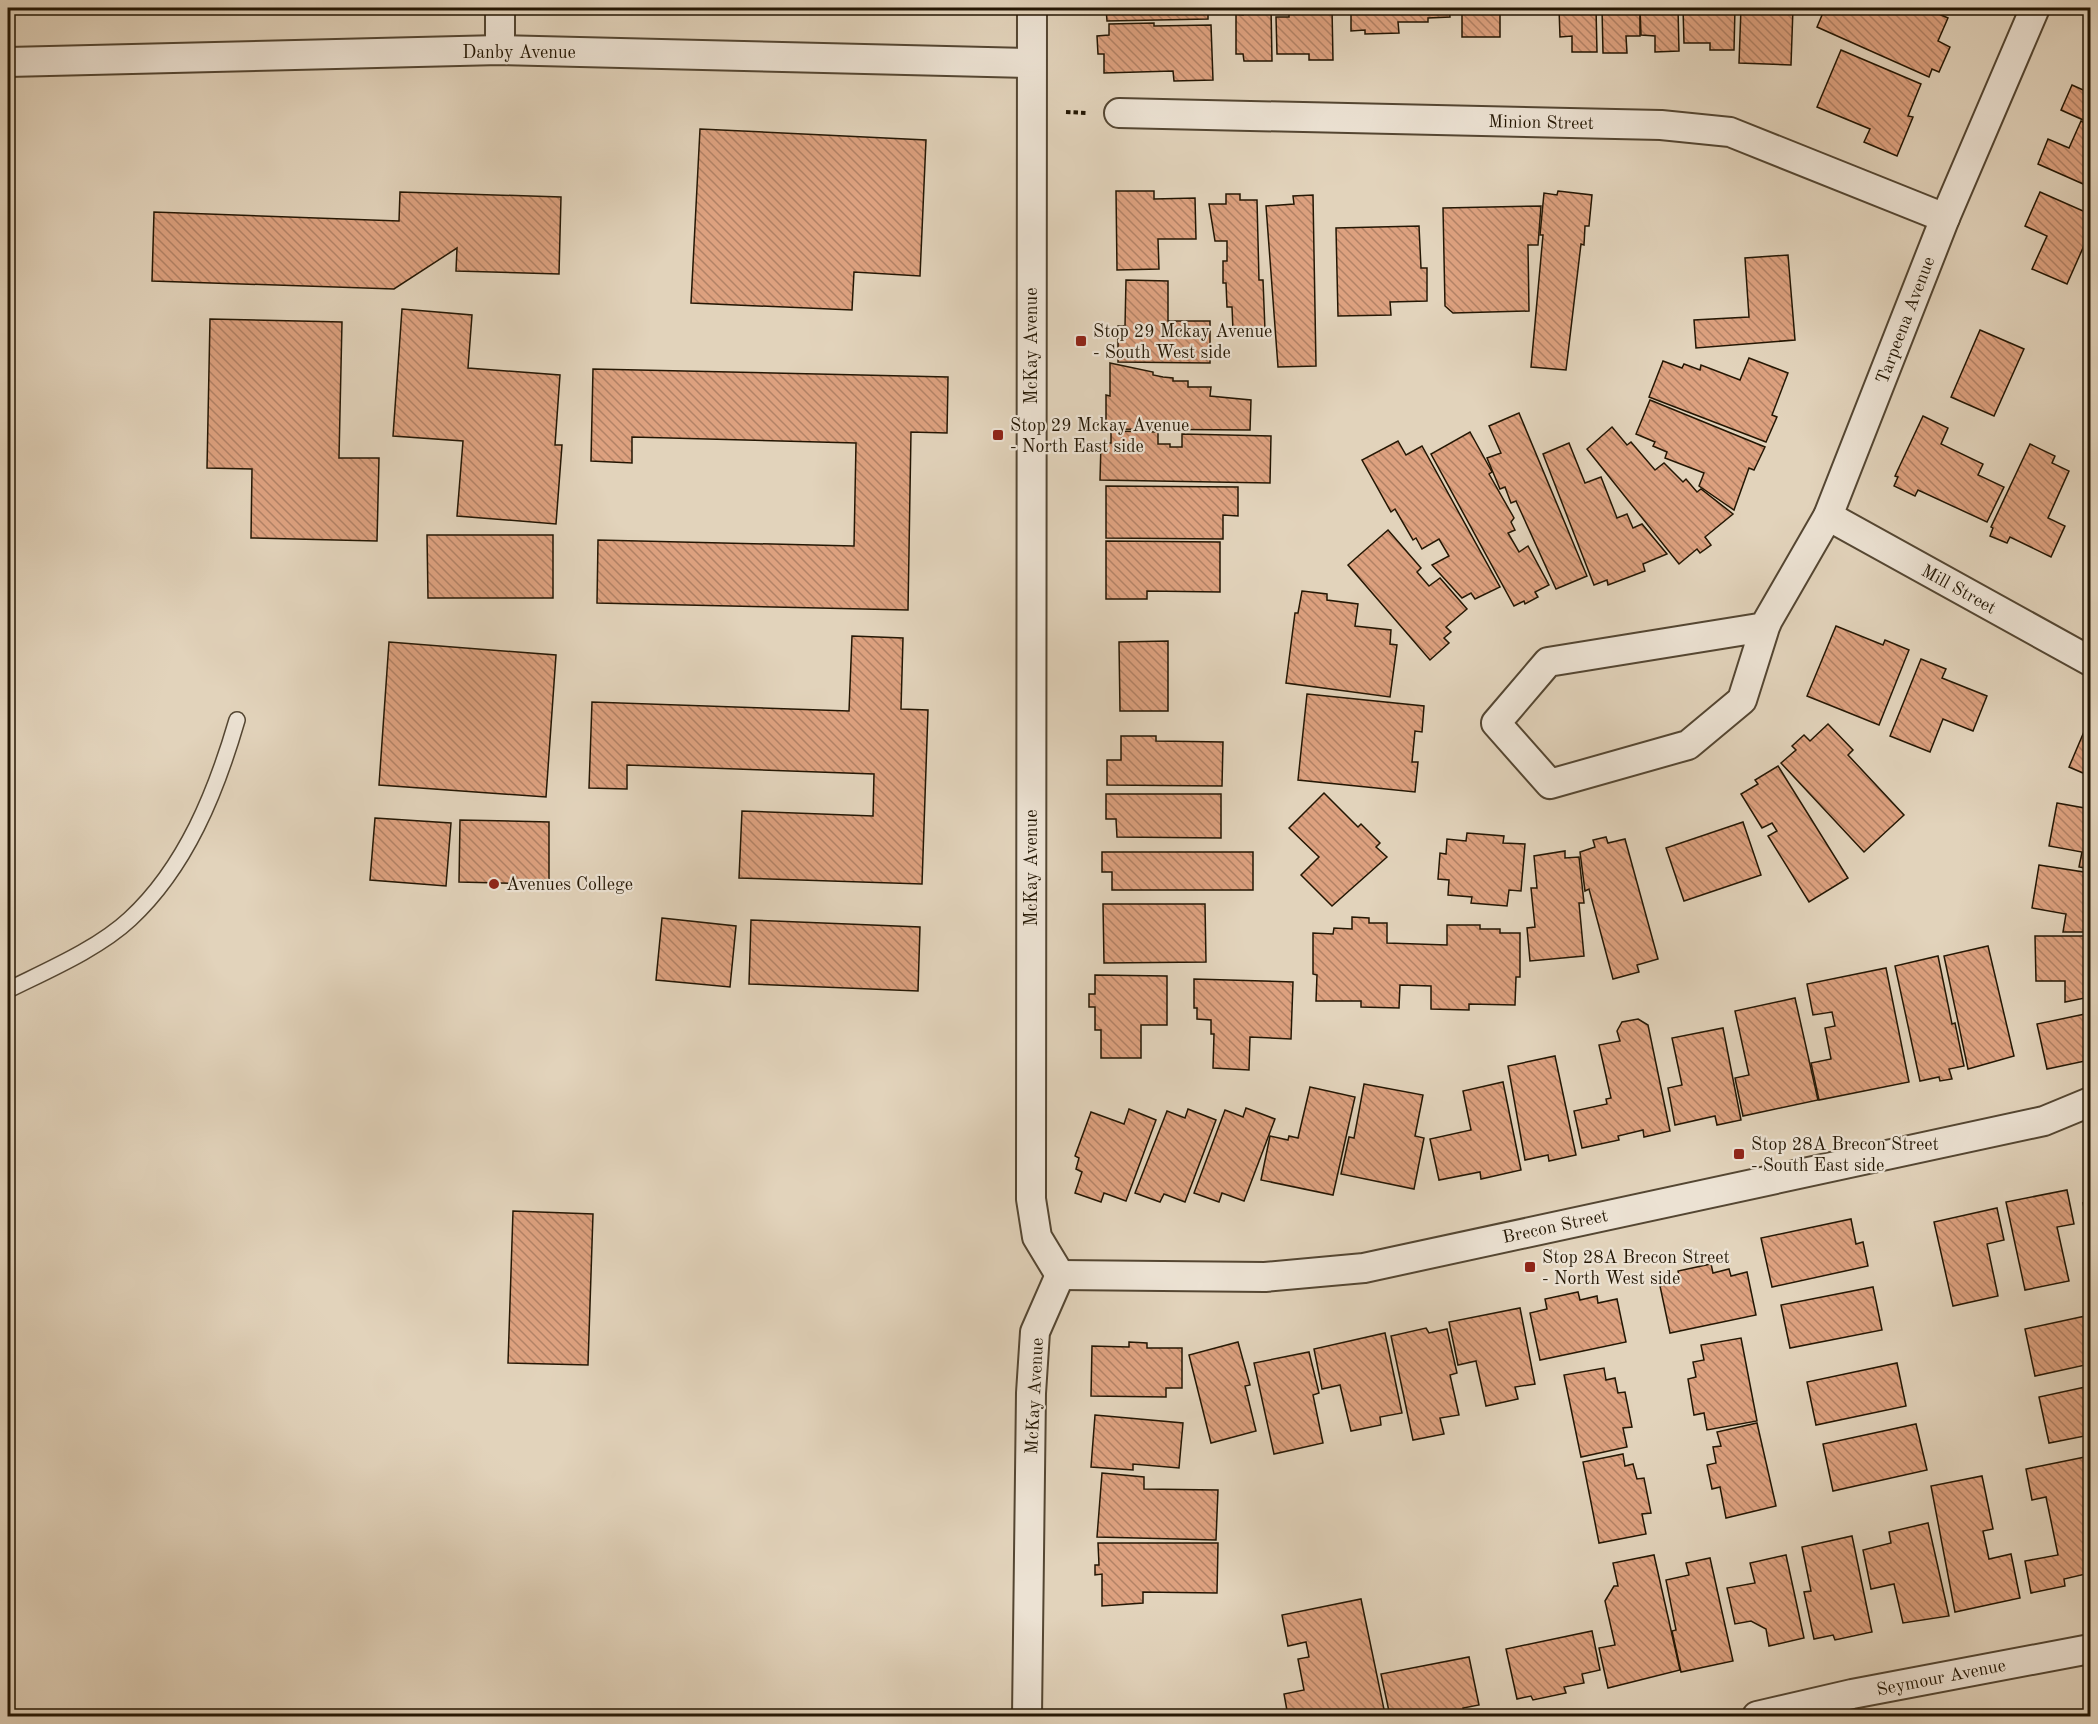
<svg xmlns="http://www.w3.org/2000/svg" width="2098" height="1724" font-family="'Old Standard TT',serif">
  <defs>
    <pattern id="building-back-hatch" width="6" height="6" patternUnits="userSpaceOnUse" patternTransform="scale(1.5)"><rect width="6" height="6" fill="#dda17f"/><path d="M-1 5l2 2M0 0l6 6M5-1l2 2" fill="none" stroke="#b38266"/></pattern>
  </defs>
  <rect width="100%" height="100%" fill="#e2d3bb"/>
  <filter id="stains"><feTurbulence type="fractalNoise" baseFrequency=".00333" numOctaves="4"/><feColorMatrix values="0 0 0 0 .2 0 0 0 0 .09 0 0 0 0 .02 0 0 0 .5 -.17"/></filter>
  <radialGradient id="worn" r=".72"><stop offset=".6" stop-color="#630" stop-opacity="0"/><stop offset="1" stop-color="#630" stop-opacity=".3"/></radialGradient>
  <g fill="url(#building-back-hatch)" stroke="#241704" stroke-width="1.5">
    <path d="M1106 8H1208V19L1107 21Z"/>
    <path d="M1243 8H1271L1272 61H1244L1243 54H1236V14L1243 15Z"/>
    <path d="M1289 8H1332L1333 60H1309V54H1277L1276 17H1289Z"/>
    <path d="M1351 8H1449L1450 17 1428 18V22H1398L1399 33 1365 34V30L1351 31Z"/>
    <path d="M1462 8H1536V11L1500 12V37H1462Z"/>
    <path d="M1559 8H1596L1597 52H1572V36L1560 37Z"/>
    <path d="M1602 8H1640V36H1626L1627 53H1603Z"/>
    <path d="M1640 8H1678L1679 51 1655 52V36L1641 35Z"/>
    <path d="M1683 8H1735L1734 50H1710V43H1684Z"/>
    <path d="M1741 8H1793L1791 65 1739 63Z"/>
    <path d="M1825 8H1925L1948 18 1938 41 1950 47 1939 72 1932 69 1929 77 1817 27Z"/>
    <path d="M1154 23V26L1211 25 1213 80 1174 81 1173 71 1104 73V54H1098L1097 36 1109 35V24Z"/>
    <path d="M1841 50 1921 84 1908 116 1913 117 1897 156 1864 142 1870 129 1817 107Z"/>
    <path d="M2072 85 2090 93V123L2061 110Z"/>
    <path d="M2081 121 2090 126V187L2038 164 2048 139 2069 148Z"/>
    <path d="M700 129 926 140 920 276 854 272 852 310 691 303Z"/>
    <path d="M1116 191H1154V199L1195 198 1196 239H1158L1159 269 1117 270Z"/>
    <path d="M1558 191 1592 195 1589 226H1585L1584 245 1581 244 1566 370 1531 367 1543 235H1540L1544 193 1557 195Z"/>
    <path d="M400 192 561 197 559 274 456 271 457 248 394 289 152 281 154 212 399 221Z"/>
    <path d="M2040 192 2090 214V232L2067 284 2032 269 2047 236 2025 226Z"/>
    <path d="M1226 194H1240V200H1257L1259 280H1263L1265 330 1233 331 1232 307H1227L1226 283H1223V261H1227V241H1215L1209 204H1226Z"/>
    <path d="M1313 195 1316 366 1278 367 1266 206 1294 204 1293 196Z"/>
    <path d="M1541 206 1538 245H1528L1529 311 1453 313 1445 306 1443 208Z"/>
    <path d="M1419 226 1421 268H1427V301L1390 302 1391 315 1338 316 1336 228Z"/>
    <path d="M1788 255 1795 340 1696 348 1694 320 1749 317 1745 258Z"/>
    <path d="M1126 280 1168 281V321H1210V363L1118 362V326H1125Z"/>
    <path d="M402 309 472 315 468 368 560 375 555 445H562L556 524 457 516 463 441 393 436Z"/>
    <path d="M210 319 342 322 339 458H379L377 541 251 538 252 469 207 468Z"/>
    <path d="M1980 330 2024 349 1994 416 1951 397Z"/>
    <path d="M1749 358 1788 373 1772 415 1777 417 1766 442 1649 397 1663 361 1682 368 1684 364 1700 370 1701 365 1740 380Z"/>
    <path d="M1110 363 1153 372V375L1163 377 1173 378V381H1188V387H1211L1210 396 1251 400 1250 430 1106 429V395L1110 396Z"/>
    <path d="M593 369 948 377 947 433 911 432 908 610 597 603 598 540 854 546 856 443 632 437V463L591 461Z"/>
    <path d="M1650 400 1765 447 1754 470 1749 468 1734 510 1699 486 1704 473 1665 458 1667 452 1653 446 1655 442 1636 434Z"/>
    <path d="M1519 413 1587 576 1556 589 1516 501 1511 503 1505 487 1500 489 1487 458 1501 453 1489 426Z"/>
    <path d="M1923 416 1948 428 1941 444 1983 464 1978 475 2004 487 1987 522 1918 490 1915 496 1894 486 1898 477 1895 476Z"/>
    <path d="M1612 427 1627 445 1631 442 1655 470 1664 463 1683 482 1686 479 1697 492 1701 489 1733 514 1705 537 1711 545 1700 553 1697 549 1679 564 1587 449Z"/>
    <path d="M1111 431 1158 432V444H1170V447H1182V434L1271 436 1270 483 1100 480 1101 443H1111Z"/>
    <path d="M1470 432 1492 472 1489 474 1514 518 1511 522 1515 530 1508 533 1519 552 1528 546 1549 585 1535 592 1538 597 1525 604 1524 601 1514 606 1431 454Z"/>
    <path d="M1398 441 1406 455 1422 446 1500 587 1475 599 1471 593 1462 598 1432 565 1449 556 1439 539 1422 549 1416 538 1413 540 1395 509 1391 512 1362 460Z"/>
    <path d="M1569 443 1585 483 1601 477 1617 518 1627 514 1633 528 1642 524 1667 554 1643 564 1645 571 1608 585 1607 580 1594 585 1543 454Z"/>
    <path d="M2030 444 2055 456 2052 463 2069 471 2048 518 2065 526 2051 557 2010 537 2007 543 1990 536 1993 528 1991 527Z"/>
    <path d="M1106 486 1238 487V516L1223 515V539L1106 538Z"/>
    <path d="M1388 530 1421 568 1417 572 1429 586 1440 578 1467 609 1446 627 1451 632 1444 638 1449 643 1430 660 1348 565Z"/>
    <path d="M427 535H553V598H428Z"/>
    <path d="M1106 541 1220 542V592L1147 591V599H1106Z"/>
    <path d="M1302 591 1327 594V600L1358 604 1355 626 1391 630 1390 644 1397 645 1390 697 1286 683 1295 613H1298Z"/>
    <path d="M1836 626 1883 645 1885 640 1909 650 1879 725 1807 696Z"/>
    <path d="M852 636 903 638 901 709 928 710 922 884 739 878 742 811 873 816 874 774 627 765V789L589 788 592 702 849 711Z"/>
    <path d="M1168 641V711H1120L1119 642Z"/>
    <path d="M389 642 556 655 546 797 379 785Z"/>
    <path d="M1921 659 1946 669 1942 678 1987 696 1973 731 1943 719 1930 752 1890 736Z"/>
    <path d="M1307 694 1424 706 1422 732 1415 731 1412 762H1418L1415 792 1298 780Z"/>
    <path d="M1828 724 1853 750 1848 755 1904 815 1864 852 1781 763 1796 750 1792 746 1804 735 1810 741Z"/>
    <path d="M2086 727 2090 729V776L2069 767Z"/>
    <path d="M1121 736H1156V741L1223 742 1222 786 1107 785V760H1121Z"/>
    <path d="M1778 766 1848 878 1809 902 1768 836 1777 831 1772 823 1762 828 1741 794 1758 784 1755 780Z"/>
    <path d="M1324 793 1358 827 1361 824 1380 843 1376 847 1387 857 1332 906 1301 875 1319 857 1289 828Z"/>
    <path d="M1106 794H1221V838L1117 837 1116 819H1106Z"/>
    <path d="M2057 803 2090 809V869L2079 867 2082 852 2049 846Z"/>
    <path d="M375 818 451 823 446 886 370 880Z"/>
    <path d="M460 820 549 822V884L459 882Z"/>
    <path d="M1743 822 1761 875 1684 901 1666 848Z"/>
    <path d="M1467 833 1504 836 1503 843 1525 844 1521 891 1509 890 1507 906 1471 903 1472 897 1448 895 1449 880 1438 879 1440 853 1446 854 1447 839 1466 841Z"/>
    <path d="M1606 837 1608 843 1625 839 1658 959 1637 965 1639 972 1613 979 1589 889 1585 891 1580 852 1595 847 1593 840Z"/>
    <path d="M1565 851V858L1579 857 1584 903H1579L1584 956 1530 961 1527 928 1535 927 1531 888H1537L1534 856Z"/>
    <path d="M1102 852H1253V890H1112V872H1102Z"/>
    <path d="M2039 865 2090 873V932H2063L2066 914 2032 908Z"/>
    <path d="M1103 904H1205L1206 962 1104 963Z"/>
    <path d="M1352 917 1369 918V923H1387V943L1447 945V925H1480V929H1500V933H1520V977H1516L1515 1005 1469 1004V1010L1431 1009V986L1400 985 1399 1008 1361 1007V1001H1316L1317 975 1313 974V933L1333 934 1334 928 1352 929Z"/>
    <path d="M662 918 736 926 730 987 656 980Z"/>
    <path d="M751 920 920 927 918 991 749 984Z"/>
    <path d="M2035 936H2090V997L2065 1002V981H2036Z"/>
    <path d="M1988 946 2014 1056 1968 1069 1944 956Z"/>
    <path d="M1938 956 1952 1024 1955 1023 1964 1066 1949 1069 1952 1079 1940 1081 1939 1077 1920 1081 1895 966Z"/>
    <path d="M1886 968 1909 1082 1819 1100 1811 1063 1831 1059 1825 1028 1835 1026 1832 1012 1813 1015 1807 984Z"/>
    <path d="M1095 975 1167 976V1025H1141V1058H1101V1030H1095V1007H1089V994H1095Z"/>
    <path d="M1194 979 1293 982 1291 1039 1250 1037 1249 1070 1213 1068 1214 1034H1211V1020L1197 1019V1008H1194Z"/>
    <path d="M1795 998 1818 1100 1743 1116 1735 1078 1749 1075 1735 1011Z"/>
    <path d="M2090 1013V1060L2047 1069 2037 1024Z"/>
    <path d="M1638 1019 1648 1025 1670 1131 1644 1137 1643 1130 1618 1136 1619 1140 1582 1148 1574 1111 1607 1104 1606 1099 1611 1098 1599 1045 1620 1041 1617 1031 1622 1022Z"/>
    <path d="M1723 1028 1741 1120 1717 1125 1715 1116 1675 1125 1668 1088 1682 1085 1672 1038Z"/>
    <path d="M1555 1056 1576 1155 1549 1161 1548 1155 1525 1160 1508 1066Z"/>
    <path d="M1503 1082 1521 1170 1481 1179 1480 1172 1439 1180 1430 1139 1471 1130 1463 1091Z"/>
    <path d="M1364 1084 1423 1095 1415 1136 1424 1138 1414 1189 1341 1174 1349 1137 1354 1138Z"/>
    <path d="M1310 1087 1355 1097 1333 1195 1261 1180 1270 1136 1288 1140 1289 1136 1298 1138Z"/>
    <path d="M1246 1108 1275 1119 1244 1201 1222 1193 1219 1202 1194 1193 1225 1110 1243 1117Z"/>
    <path d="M1129 1109 1156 1120 1126 1201 1104 1193 1101 1202 1075 1193 1082 1172 1076 1169 1079 1158 1075 1156 1091 1112 1124 1124Z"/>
    <path d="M1188 1109 1216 1120 1185 1202 1164 1194 1160 1202 1135 1193 1167 1111 1185 1118Z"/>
    <path d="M2067 1190 2074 1224 2057 1227 2069 1281 2025 1290 2006 1202Z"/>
    <path d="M2090 1202V1234H2089L2083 1203Z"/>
    <path d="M1997 1208 2004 1240 1987 1244 1998 1296 1953 1306 1934 1222Z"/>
    <path d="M513 1211 593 1214 588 1365 508 1363Z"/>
    <path d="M1851 1219 1856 1244 1863 1242 1868 1266 1772 1287 1761 1238Z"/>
    <path d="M1711 1264 1713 1273 1729 1269 1731 1276 1747 1272 1756 1315 1670 1333 1660 1286 1680 1281 1678 1271Z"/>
    <path d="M1873 1287 1882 1330 1790 1348 1781 1305Z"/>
    <path d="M1578 1292 1580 1300 1597 1296 1598 1303 1617 1299 1626 1342 1540 1360 1530 1313 1547 1309 1545 1299Z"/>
    <path d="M1520 1308 1535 1384 1515 1387 1518 1399 1486 1406 1476 1361 1458 1365 1449 1322Z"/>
    <path d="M2090 1315V1364L2035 1376 2025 1329Z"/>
    <path d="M1426 1328 1429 1333 1447 1329 1457 1373 1450 1375 1459 1415 1440 1418 1444 1434 1413 1440 1391 1336Z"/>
    <path d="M1385 1333 1402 1413 1380 1417 1381 1425 1351 1431 1340 1385 1322 1389 1314 1349Z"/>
    <path d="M1741 1338 1757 1421 1707 1430 1704 1413 1694 1415 1688 1379 1696 1377 1693 1362 1704 1360 1701 1345Z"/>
    <path d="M1129 1342 1147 1343V1348H1182V1388H1166V1397L1091 1396 1092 1346 1129 1347Z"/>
    <path d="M1238 1342 1250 1385 1245 1386 1256 1431 1211 1443 1189 1355Z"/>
    <path d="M1309 1352 1319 1393 1313 1395 1323 1443 1274 1454 1254 1363Z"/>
    <path d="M1897 1363 1906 1406 1816 1425 1807 1382Z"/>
    <path d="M1604 1368 1606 1380 1615 1378 1618 1393 1625 1392 1632 1427 1623 1428 1627 1447 1581 1457 1564 1375Z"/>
    <path d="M2090 1386V1435L2049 1443 2039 1397Z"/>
    <path d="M1095 1415 1183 1423 1179 1468 1133 1464V1470L1091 1467Z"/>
    <path d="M1757 1423 1776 1506 1726 1518 1720 1487 1712 1489 1707 1465 1716 1463 1713 1447 1721 1446 1717 1432Z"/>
    <path d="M1916 1424 1927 1470 1833 1491 1823 1444Z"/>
    <path d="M1623 1454 1625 1466 1633 1464 1637 1479 1644 1478 1651 1513 1642 1514 1646 1534 1599 1543 1583 1462Z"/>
    <path d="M2090 1456V1573L2064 1579 2065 1586 2031 1593 2025 1561 2058 1555 2046 1497 2032 1500 2026 1469Z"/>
    <path d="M1102 1473 1144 1477V1489L1218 1490 1216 1540 1097 1537Z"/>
    <path d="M1982 1476 1993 1529 1983 1531 1989 1559 2011 1554 2020 1598 1955 1612 1931 1486Z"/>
    <path d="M1928 1523 1949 1616 1903 1623 1894 1584 1871 1589 1863 1550 1891 1543 1889 1532Z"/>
    <path d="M1852 1536 1872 1632 1835 1640 1833 1635 1814 1639 1804 1592 1811 1591 1802 1547Z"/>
    <path d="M1098 1543H1218L1217 1593 1143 1592V1603L1102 1606V1574L1095 1575V1565H1099Z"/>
    <path d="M1654 1555 1680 1670 1608 1688 1599 1648 1615 1645 1605 1601 1614 1586H1618L1613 1563Z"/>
    <path d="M1786 1555 1804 1638 1769 1646 1766 1629 1751 1621 1735 1624 1727 1588 1755 1583 1750 1563Z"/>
    <path d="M1710 1558 1733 1661 1681 1672 1672 1631 1676 1630 1666 1580 1689 1575 1686 1563Z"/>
    <path d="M1361 1599 1385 1714 1371 1716H1288L1284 1694 1304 1690 1298 1659 1309 1657 1306 1642 1288 1646 1282 1615Z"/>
    <path d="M1592 1631 1600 1670 1582 1674 1584 1683 1564 1687 1566 1693 1533 1700 1531 1696 1517 1699 1506 1649Z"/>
    <path d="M1469 1657 1479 1705 1463 1708 1465 1715 1457 1716H1412L1411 1711 1390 1716 1381 1674Z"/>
  </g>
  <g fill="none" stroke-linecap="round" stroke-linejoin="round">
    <defs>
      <path id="lane" d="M8 990C46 971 98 949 130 919 186 867 216 792 237 720"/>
      <g id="street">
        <path d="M1032 8 1031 1199 1037 1237 1060 1275"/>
        <path d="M500 50V8"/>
        <path d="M8 62 500 50 1031 63"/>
        <path d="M1119 113 1661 125 1730 132 1945 218"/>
        <path d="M1828 516 2090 661"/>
        <path d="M1765 627 1548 662 1496 723 1550 784 1688 745 1742 700 1765 627 1768 620 1828 516 1945 218 2035 8"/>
        <path d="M1060 1275 1265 1277 1364 1268 2044 1121 2090 1102"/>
        <path d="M1027 1716 1031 1393 1035 1332 1060 1275"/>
        <path d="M1757 1716 1852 1694 2090 1649"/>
      </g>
    </defs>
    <use href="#lane" stroke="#544632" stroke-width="18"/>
    <use href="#street" stroke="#544632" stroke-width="32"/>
    <path stroke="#241704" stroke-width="4" stroke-dasharray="4.5 3" stroke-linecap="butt" d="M1066 112 1088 113"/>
    <use href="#lane" stroke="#ece2d3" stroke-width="15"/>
    <use href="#street" stroke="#ece2d3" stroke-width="28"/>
  </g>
  <g fill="#8f2418" stroke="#ece2d3" stroke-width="2">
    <rect x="1075" y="335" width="12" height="12" rx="3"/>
    <rect x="992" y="429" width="12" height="12" rx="3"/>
    <circle cx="494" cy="884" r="6"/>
    <rect x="1733" y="1148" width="12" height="12" rx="3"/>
    <rect x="1524" y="1261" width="12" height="12" rx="3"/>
  </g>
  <g text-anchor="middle" stroke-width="4.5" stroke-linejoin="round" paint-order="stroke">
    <g font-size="18" fill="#241704" stroke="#ece2d3">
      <text x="519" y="58">Danby Avenue</text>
      <text transform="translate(1541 122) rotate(1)" y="6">Minion Street</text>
      <text transform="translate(1905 320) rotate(-69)" y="6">Tarpeena Avenue</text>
      <text transform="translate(1031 346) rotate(-90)" y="6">McKay Avenue</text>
      <text transform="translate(1959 589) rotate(29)" y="6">Mill Street</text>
      <text transform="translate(1031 868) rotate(-90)" y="6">McKay Avenue</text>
      <text transform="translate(1555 1226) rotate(-12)" y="6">Brecon Street</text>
      <text transform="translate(1034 1396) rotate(-87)" y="6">McKay Avenue</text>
      <text transform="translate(1941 1677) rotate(-11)" y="6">Seymour Avenue</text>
    </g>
    <g font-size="18" fill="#241704" stroke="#ece2d3" text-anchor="start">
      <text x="1093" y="337">Stop 29 Mckay Avenue<tspan x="1093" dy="21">- South West side</tspan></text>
      <text x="1010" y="431">Stop 29 Mckay Avenue<tspan x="1010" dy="21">- North East side</tspan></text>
      <text x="506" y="890">Avenues College</text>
      <text x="1751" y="1150">Stop 28A Brecon Street<tspan x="1751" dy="21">- South East side</tspan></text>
      <text x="1542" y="1263">Stop 28A Brecon Street<tspan x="1542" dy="21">- North West side</tspan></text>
    </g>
  </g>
  <rect width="2098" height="1724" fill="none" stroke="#e2d3bb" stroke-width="30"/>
  <rect x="9" y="9" width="2080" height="1706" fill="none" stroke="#241704" stroke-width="3"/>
  <rect x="15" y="15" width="2068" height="1694" fill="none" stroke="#241704" stroke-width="1.5"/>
  <rect width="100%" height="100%" filter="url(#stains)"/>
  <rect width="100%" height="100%" fill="url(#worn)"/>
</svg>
